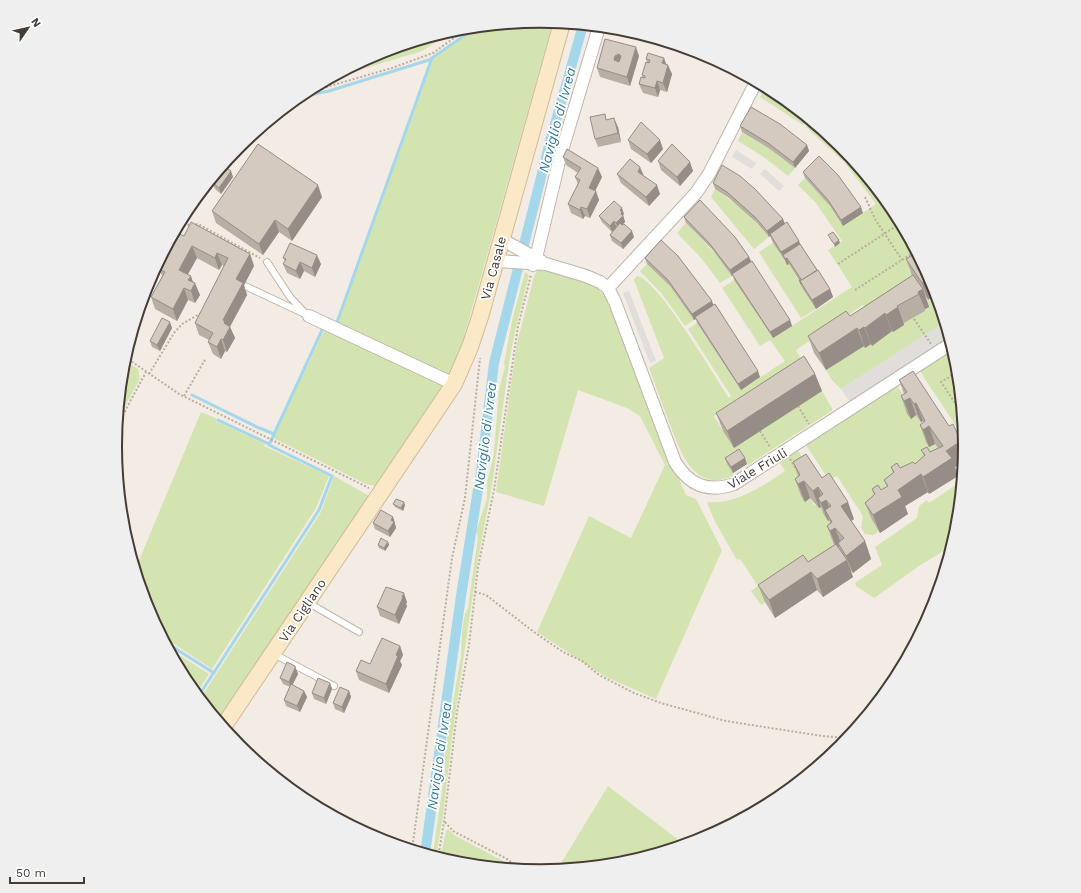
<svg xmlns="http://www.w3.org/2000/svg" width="1081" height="893" font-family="'Work Sans',sans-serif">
  <rect width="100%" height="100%" fill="#f2ece5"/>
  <g fill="#d3e4b0">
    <path d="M541 21 553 22 462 344 448 376 337 325 433 59 480 27Z"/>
    <path d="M458 29 422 51 327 80 378 53Z"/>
    <path d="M766 87 778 94 808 118 803 125 760 97Z"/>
    <path d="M811 121 842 146 850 156 844 162 806 127Z"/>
    <path d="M742 132 770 149 795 168 788 176 765 158 738 141Z"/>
    <path d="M852 158 894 210 921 261 908 269 913 277 866 309 863 305 796 350 801 359 714 416 723 431 822 391 833 410 748 465 741 455 727 464 734 475C693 497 678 445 667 417 661 401 655 384 649 368L664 358 634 280 637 276C657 278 715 377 729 398L731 396 688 329 697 323 741 390 785 361 770 340 760 346 722 288 734 280 773 338 852 287 828 250 842 241 816 203 798 185 805 178 823 197 844 226 876 204 845 163Z"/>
    <path d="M715 189 744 210 769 237 754 249 711 197Z"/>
    <path d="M686 223 719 258 732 276 720 283 702 259 677 233Z"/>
    <path d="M773 243 787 265 789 264 816 309 801 318 759 252Z"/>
    <path d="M647 264 670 286 694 320 685 326 662 294 640 271Z"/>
    <path d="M542 269 593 284 607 298 673 466 686 495 696 499 722 550 656 699 604 676 537 632 589 516 631 538 665 465 640 416 627 408 578 390 544 506 496 492 516 348 534 276 538 270Z"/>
    <path d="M525 272 529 275 515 331 509 363 492 485 478 559 452 737 443 816 436 857 433 856V854L445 770V749L461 656 462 632 465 614 468 608 478 538 476 531 487 499V483L494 453 499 390 505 367 504 363 512 321Z"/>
    <path d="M937 294 945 322 841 389 832 380 826 370 864 346 865 348 871 344 872 346 892 331 893 332 904 325 903 323 925 311 926 302Z"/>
    <path d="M324 331 334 335 335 332 443 385 439 394 383 481 376 486 366 484 273 438Z"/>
    <path d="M953 348 958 364 965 436 962 431 960 432 919 370Z"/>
    <path d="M124 360 138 369 140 379 118 419Z"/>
    <path d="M895 382 913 410 910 419 916 415 928 429 926 442 929 447 935 444 950 463 872 520 879 531 873 535 865 534 861 528 863 516 837 476 829 480 804 442Z"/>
    <path d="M201 412 216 418V421L265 444 264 446 329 476 316 508 212 669 162 636 147 609 135 570Z"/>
    <path d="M796 448 812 472 805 502 810 498 814 505H824L833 517V544L837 549 842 546 846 552 809 572 761 605 751 591 758 586 740 559 737 560 714 520 707 502C735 505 763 486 785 471L778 460Z"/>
    <path d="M963 474 958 530 952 549 950 547 919 566 874 598 856 586 855 583 882 565 875 547 917 518 919 506 927 500 929 503 962 481Z"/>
    <path d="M334 476 369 496 328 564 217 720 200 699 321 512Z"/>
    <path d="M176 653 209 674 196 694 187 683 173 658Z"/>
    <path d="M608 786 685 845 623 864 557 870Z"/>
    <path d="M448 829 454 835 505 862 502 868 457 864 440 859 446 831Z"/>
  </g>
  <g fill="#e0ddda">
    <path d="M736 150 756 163 752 169 732 157Z"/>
    <path d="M765 169 784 186 779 191 760 174Z"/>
    <path d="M629 291 656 361 650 363 623 293Z"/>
    <path d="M945 322 950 338 850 402 841 389Z"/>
  </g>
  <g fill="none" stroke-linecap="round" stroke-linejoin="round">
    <g stroke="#a5d7eb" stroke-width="3">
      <path d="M299 97 329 91 429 60 477 27"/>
      <path d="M336 325 432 58"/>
      <path d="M192 395 257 427 274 434"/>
      <path d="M218 420 269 444"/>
      <path d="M165 642 214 673"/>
      <path d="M172 655 176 649"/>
      <path d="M198 697 319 510 332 476 269 445 323 328 326 330"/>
    </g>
    <path stroke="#a5d7eb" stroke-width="10" d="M425 854 461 596 481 471 494 363 551 138 583 25"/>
    <defs>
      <g id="service">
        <path d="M267 262 290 297 306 314"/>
        <path d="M243 285 309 316"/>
        <path d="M307 602 359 632"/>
        <path d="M274 654 334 686"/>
      </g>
      <g id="minor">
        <path d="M501 239 541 261"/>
        <path d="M496 261 546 264 586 276 600 282 608 288 615 302 675 462C689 485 708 493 734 484L952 343"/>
        <path d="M533 265 537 254 560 157 599 27"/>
        <path d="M608 288 696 193 709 174 756 82"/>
        <path d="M309 316 454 384"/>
      </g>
      <path id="secondary" d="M223 727 454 384 470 347 480 317 562 23"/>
    </defs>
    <use href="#service" stroke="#bfb6ac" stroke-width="8"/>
    <use href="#minor" stroke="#bfb6ac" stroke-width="14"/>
    <use href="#secondary" stroke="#cfba97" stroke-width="18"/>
    <g stroke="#bdad9b" stroke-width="2" stroke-dasharray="2 2" stroke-linecap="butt">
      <path d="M310 90 323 88 392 68 433 53 468 28"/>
      <path d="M865 197 875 219 902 260"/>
      <path d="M185 213 187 209"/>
      <path d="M174 233 186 225 198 224 260 258"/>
      <path d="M838 264 901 223"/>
      <path d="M855 290 916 251"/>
      <path d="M914 319 931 344"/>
      <path d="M125 357 179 394 369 488"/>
      <path d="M959 371 941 382 963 415"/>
      <path d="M149 374 174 333 182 324 201 313"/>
      <path d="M959 375 957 386 961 397"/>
      <path d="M184 396 206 358"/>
      <path d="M798 406 809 424"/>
      <path d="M117 426 146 372"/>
      <path d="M760 431 770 447"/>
      <path d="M790 459 796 469"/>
      <path d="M475 592 486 595 534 632 563 652 582 661 599 675 634 693 661 703 726 721 822 736 849 738"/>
      <path d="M445 822 453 831 509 860 518 870"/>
      <path d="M412 850 452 558 465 498 480 358"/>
      <path d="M438 858 444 822 457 712 469 645 478 567 494 490 518 326 531 275"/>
    </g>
    <use href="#service" stroke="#fff" stroke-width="6"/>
    <use href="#minor" stroke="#fff" stroke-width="12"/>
    <use href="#secondary" stroke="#fbe8c6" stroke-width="16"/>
  </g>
  <g fill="#b7aea4">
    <path d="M605 39 639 56 630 86 600 77 597 68Z"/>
    <path d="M646 59 666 65 672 74 667 92 660 90 658 97 643 93 639 84 643 78 642 75 647 62Z"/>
    <path d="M740 126 807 145 809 151 795 168 770 149 742 132Z"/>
    <path d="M618 127 621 142 598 147 595 139Z"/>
    <path d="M628 140 663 149 651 163 631 149Z"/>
    <path d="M563 157 602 177 595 191 599 200 590 218 585 216 583 219 571 213 568 204 578 184 575 177 578 173 566 165Z"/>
    <path d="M658 161 693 171 680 186 661 170Z"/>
    <path d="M231 171 233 177 221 194 215 189 213 183Z"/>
    <path d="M803 172 863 213 843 226 830 206 805 178Z"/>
    <path d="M617 174 643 175 660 194 649 206 621 183Z"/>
    <path d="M713 183 783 219 785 224 799 241 800 244 830 289 833 297 816 309 801 286 799 280 789 264 787 265 785 261 773 243 770 236 769 237 757 223 729 198 715 189Z"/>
    <path d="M322 197 292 241 279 232 263 255 216 223 212 211Z"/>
    <path d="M624 214 623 215 625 222 622 225 634 237 623 249 612 241 610 235 617 228 612 232 602 222 599 216Z"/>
    <path d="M684 217 749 257 751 262 790 320 792 326 773 338 734 280 733 275 732 276 712 249 686 223Z"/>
    <path d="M175 232 184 236 250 254 254 266 244 285 247 295 230 327 235 338 227 352 225 351 221 359 213 354 208 342 209 340 199 335 195 323 224 266 222 265 219 270 197 258 188 274 193 282 200 295 195 303 188 300 177 321 155 309 151 297 162 276 159 269 167 254H166L165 251Z"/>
    <path d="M917 252 928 300 925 295 929 307 925 309V311L904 323V325L893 332 892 331 872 346 871 344 865 348 864 346 826 370 814 353 808 336 850 316 912 276 906 259Z"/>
    <path d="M283 258 321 264 315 277 304 271 300 279 287 273 283 264 285 261Z"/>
    <path d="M645 258 713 305 760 377 741 390 697 323 696 319 694 320 670 286 647 264Z"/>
    <path d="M172 328 160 351 152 347 150 341Z"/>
    <path d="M815 374 822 391 734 448 723 431 716 413Z"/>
    <path d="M899 380 965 452V460L955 467 958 476 929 494 928 492 905 506 908 514 880 533 872 520 865 503 874 495 872 489 881 490 887 487 884 480 893 473 891 467 900 468 915 464 924 456 921 450 930 452 938 448 935 444 929 447 926 442 920 425 923 422V421L921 422 916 415 911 419 907 414 901 396 904 394Z"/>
    <path d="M725 458 747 464 733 473 727 464Z"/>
    <path d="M793 462 822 478 854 519 851 521 865 541 871 559 853 573 850 570 853 577 823 597 817 590 775 618 765 602 758 585 808 562 834 545 827 526 830 523 829 520 828 521 824 515 821 507 819 508 810 498 805 502 801 496 795 479 798 476Z"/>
    <path d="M393 504 405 505 403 511 395 507Z"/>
    <path d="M393 517 395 523V524L396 528 390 537 375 529 373 523Z"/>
    <path d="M388 542 389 545 385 551 379 548 378 545Z"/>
    <path d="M407 602 406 604 407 606 399 624 380 616 377 607Z"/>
    <path d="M400 646 403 655 400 661 402 665 389 693 359 680 356 671 370 664Z"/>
    <path d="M297 672 298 674 292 685 304 691 307 697 300 712 286 706 284 700 290 687 283 684 280 678Z"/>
    <path d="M330 683 332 689 326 704 314 699 312 693Z"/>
    <path d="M349 691 351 697 344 713 335 709 333 703Z"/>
  </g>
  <g fill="#958d86">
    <path d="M636 47 639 56 630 86 627 77Z"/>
    <path d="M619 54 622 63 614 60 615 56Z"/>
    <path d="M664 58 667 66 662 63Z"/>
    <path d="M668 65 672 74 667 92 663 83Z"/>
    <path d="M657 81 660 90 658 97 655 88Z"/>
    <path d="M614 118 618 127 621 142 618 133Z"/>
    <path d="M660 140 663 149 651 163 647 154Z"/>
    <path d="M807 145 809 151 795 168 793 162Z"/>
    <path d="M690 162 693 171 680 186 677 177Z"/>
    <path d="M640 167 644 176 638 172Z"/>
    <path d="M598 168 602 177 592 197 589 188Z"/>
    <path d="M231 171 233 177 221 194 219 188Z"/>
    <path d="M318 185 322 197 292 241 288 229Z"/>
    <path d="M657 185 660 194 649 206 646 197Z"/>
    <path d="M596 191 599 200 590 218 587 209Z"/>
    <path d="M581 207 585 216 583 219 580 210Z"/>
    <path d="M861 207 863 213 843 226 841 220Z"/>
    <path d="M622 208 624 214 623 215 625 222 618 229 616 223 620 210Z"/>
    <path d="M783 219 785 225 770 234V236L769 237 767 231Z"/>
    <path d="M275 220 279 232 263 255 259 244Z"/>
    <path d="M614 221 616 227 612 232 610 226Z"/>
    <path d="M632 231 634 237 623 249 621 243Z"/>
    <path d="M839 240 840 243 835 247 834 244Z"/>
    <path d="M799 241 802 250 787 259 789 264 787 265 785 259 781 252Z"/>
    <path d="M192 246 197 258 184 281 179 270Z"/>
    <path d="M217 253 222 265 219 270 215 258Z"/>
    <path d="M250 254 254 266 244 285 247 295 228 330 230 327 235 338 227 352 223 340V320L236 279Z"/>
    <path d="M317 255 321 264 315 277 312 268Z"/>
    <path d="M749 257 752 263 732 274 733 275 732 276 730 270Z"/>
    <path d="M300 262 304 271 300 279 296 271Z"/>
    <path d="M191 276 194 285 195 283 200 295 195 303 191 291 188 280Z"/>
    <path d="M930 277 934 284 937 294 928 300 922 283Z"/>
    <path d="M184 288 188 300 177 321 173 309Z"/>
    <path d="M830 289 833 297 816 309 812 300Z"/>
    <path d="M923 289 929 307 925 309 918 292Z"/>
    <path d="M712 301 714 307 695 317 696 319 694 320 692 314Z"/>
    <path d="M898 307 904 325 893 332 886 315Z"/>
    <path d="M885 313 892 331 872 346 865 328Z"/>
    <path d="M790 320 792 326 773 338 770 332Z"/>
    <path d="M170 322 172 328 160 351 157 345Z"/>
    <path d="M864 327 871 344 865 348 859 330Z"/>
    <path d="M857 328 864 346 826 370 819 353Z"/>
    <path d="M221 339 225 351 221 359 217 347Z"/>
    <path d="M758 371 760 377 741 390 738 384Z"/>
    <path d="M815 374 822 391 734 448 727 431Z"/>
    <path d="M910 398 916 415 911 419 904 401Z"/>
    <path d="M916 403 923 421 921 422 914 404Z"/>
    <path d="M929 426 935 444 929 447 923 430Z"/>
    <path d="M961 441 965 452V460L955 467 958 476 929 494 923 477 946 451Z"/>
    <path d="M745 458 747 464 733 473 731 467Z"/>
    <path d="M921 474 928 492 905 506 908 514 880 533 873 515 898 490Z"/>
    <path d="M804 481 810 498 805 502 798 484Z"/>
    <path d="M818 487 823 502 826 500 833 517 825 510 829 520 828 521 821 503 818 498 821 507 819 508 813 491Z"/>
    <path d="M404 502 405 505 403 511 401 508Z"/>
    <path d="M848 502 854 519 847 524 841 506Z"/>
    <path d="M393 517 395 523V524L396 528 390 537 388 531 391 520Z"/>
    <path d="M835 528 842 546 838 543 839 547 837 549 830 531Z"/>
    <path d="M865 541 871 559 853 573 846 556Z"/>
    <path d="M388 542 389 545 385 551 384 548Z"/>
    <path d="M847 560 853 577 823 597 817 579Z"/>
    <path d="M811 572 817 590 775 618 769 600Z"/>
    <path d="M404 593 407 602 406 604 407 606 399 624 395 615Z"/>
    <path d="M400 646 403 655 400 661 402 665 389 693 386 684 396 655Z"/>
    <path d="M295 666 298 674 291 688 289 682Z"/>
    <path d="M330 683 332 689 326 704 324 698Z"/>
    <path d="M304 691 307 697 300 712 297 706Z"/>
    <path d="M349 691 351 697 344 713 342 707Z"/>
  </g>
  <g fill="#d5cabf" stroke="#958d86" fill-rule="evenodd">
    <path d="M605 39 636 47 627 77 597 68ZM619 54 621 56 619 62 614 60 615 56Z"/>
    <path d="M648 53 664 58 662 63 668 65 663 83 657 81 655 88 639 84 641 77 645 78V76L642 75 646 62 649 63 650 60 646 59Z"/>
    <path d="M751 107 780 124 807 145 793 162 768 143 740 126Z"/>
    <path d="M605 114 606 120 614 118 618 133 595 139 590 117Z"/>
    <path d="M641 122 660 140 647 154 628 140Z"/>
    <path d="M258 144 318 185 288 229 275 220 259 244 212 211Z"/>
    <path d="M672 144 690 162 677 177 658 161Z"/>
    <path d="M567 149 598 168 589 188 596 191 587 209 581 207 580 210 568 204 580 180 575 177 581 168 563 157Z"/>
    <path d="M819 156 838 175 861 207 841 220 828 200 803 172Z"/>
    <path d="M630 159 640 167 638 172 657 185 646 197 617 174Z"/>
    <path d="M722 165 740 176 755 189 783 219 767 231 755 217 727 192 713 183Z"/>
    <path d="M224 166 231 171 219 188 213 183Z"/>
    <path d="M700 200 735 237 749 257 730 270 709 243 684 217Z"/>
    <path d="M614 201 622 208 620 210 622 212 621 214 623 216 616 223 614 221 610 226 599 216Z"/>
    <path d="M191 222 250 254 236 279 243 283 223 320 225 321 224 323 230 327 223 340 221 339 217 347 208 342 213 333 195 323 228 258 217 253 215 258 192 246 179 270 191 276 188 280 195 283 191 291 184 288 173 309 151 297 165 272 159 269 171 247 168 245 175 232 184 236Z"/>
    <path d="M787 222 799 241 781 252 770 234Z"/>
    <path d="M620 223 622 225 624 224 632 231 621 243 610 235Z"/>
    <path d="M833 232 839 240 834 244 828 235Z"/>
    <path d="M661 240 678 256 712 301 692 314 668 280 645 258Z"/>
    <path d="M290 243 317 255 312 268 300 262 296 271 283 264 286 259 283 258Z"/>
    <path d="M800 244 817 270 800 281 801 284 799 280 801 279 787 258 785 259 783 255Z"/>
    <path d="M917 252 930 277 922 283 906 259Z"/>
    <path d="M752 261 790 320 770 332 732 274Z"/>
    <path d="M818 270 830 289 812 300 800 281Z"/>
    <path d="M913 275 923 289 918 292 919 294 897 306 898 307 886 315 885 313 865 328 864 327 859 330 857 328 819 353 808 336 846 311 850 316Z"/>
    <path d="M715 304 758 371 738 384 695 317Z"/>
    <path d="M162 318 170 322 157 345 150 341Z"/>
    <path d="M804 356 815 374 727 431 716 413Z"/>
    <path d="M913 371 949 426 953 424 961 441 946 451 952 458 923 477 921 474 898 490 902 497 873 515 865 503 875 494 872 489 878 485 881 490 888 486 884 480 894 472 891 467 897 463 900 468 913 462 915 464 925 455 921 450 927 447 930 452 943 446 929 426 923 430 920 425 925 421 916 403 914 404 910 398 904 401 901 396 907 392 899 380Z"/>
    <path d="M739 449 745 458 731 467 725 458Z"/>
    <path d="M806 454 822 478 829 473 848 502 841 506 865 541 846 556 838 543 844 538 835 528 830 531 827 526 832 522 825 510 831 506 826 500 821 503 818 498 823 494 818 487 813 491 804 481 798 484 795 479 800 475 793 462Z"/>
    <path d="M396 499 404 502 401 508 393 504Z"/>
    <path d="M381 510 393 517 391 520 394 522 388 531 373 523Z"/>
    <path d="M381 538 388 542 384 548 378 545Z"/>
    <path d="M836 544 847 560 817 579 811 572 769 600 758 585 803 555 808 562Z"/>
    <path d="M386 587 404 593 402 597H403L395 615 377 607Z"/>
    <path d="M382 638 400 646 396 655 398 656 386 684 356 671 361 660 370 664Z"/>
    <path d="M287 662 295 666V668L289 682 280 678Z"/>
    <path d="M318 678 330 683 324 698 312 693Z"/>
    <path d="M291 684 304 691 297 706 284 700Z"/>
    <path d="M340 687 349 691 342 707 333 703Z"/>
  </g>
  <g text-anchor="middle" stroke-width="3.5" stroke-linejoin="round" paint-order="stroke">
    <g font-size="13" fill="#443c35" stroke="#fff">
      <text transform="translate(493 268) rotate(-75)" y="5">Via Casale</text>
      <text transform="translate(757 468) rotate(-31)" y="5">Viale Friuli</text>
      <text transform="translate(302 610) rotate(-56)" y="5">Via Cigliano</text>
    </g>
    <g font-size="14" font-style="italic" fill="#317a99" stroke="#fff">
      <text transform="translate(557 120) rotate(-75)" y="5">Naviglio di Ivrea</text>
      <text transform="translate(485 436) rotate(-83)" y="5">Naviglio di Ivrea</text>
      <text transform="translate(439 756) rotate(-82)" y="5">Naviglio di Ivrea</text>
    </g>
  </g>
  <path d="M0 0H1081V893H0ZM122 446a418 418 0 1 1 836 0a418 418 0 1 1-836 0Z" fill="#f0efef" fill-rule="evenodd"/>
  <path fill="none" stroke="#443c35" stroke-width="2" d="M122 446a418 418 0 1 1 836 0a418 418 0 1 1-836 0Z"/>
  <g transform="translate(28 28) rotate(56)" stroke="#ffffff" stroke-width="3" paint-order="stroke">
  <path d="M0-3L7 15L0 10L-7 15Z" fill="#443c35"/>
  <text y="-6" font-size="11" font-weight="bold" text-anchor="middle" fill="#443c35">N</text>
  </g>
  <path d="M10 877v6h74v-6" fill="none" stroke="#443c35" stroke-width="2"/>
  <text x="16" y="877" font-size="12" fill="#443c35" stroke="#ffffff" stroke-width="3" paint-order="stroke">50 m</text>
</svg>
